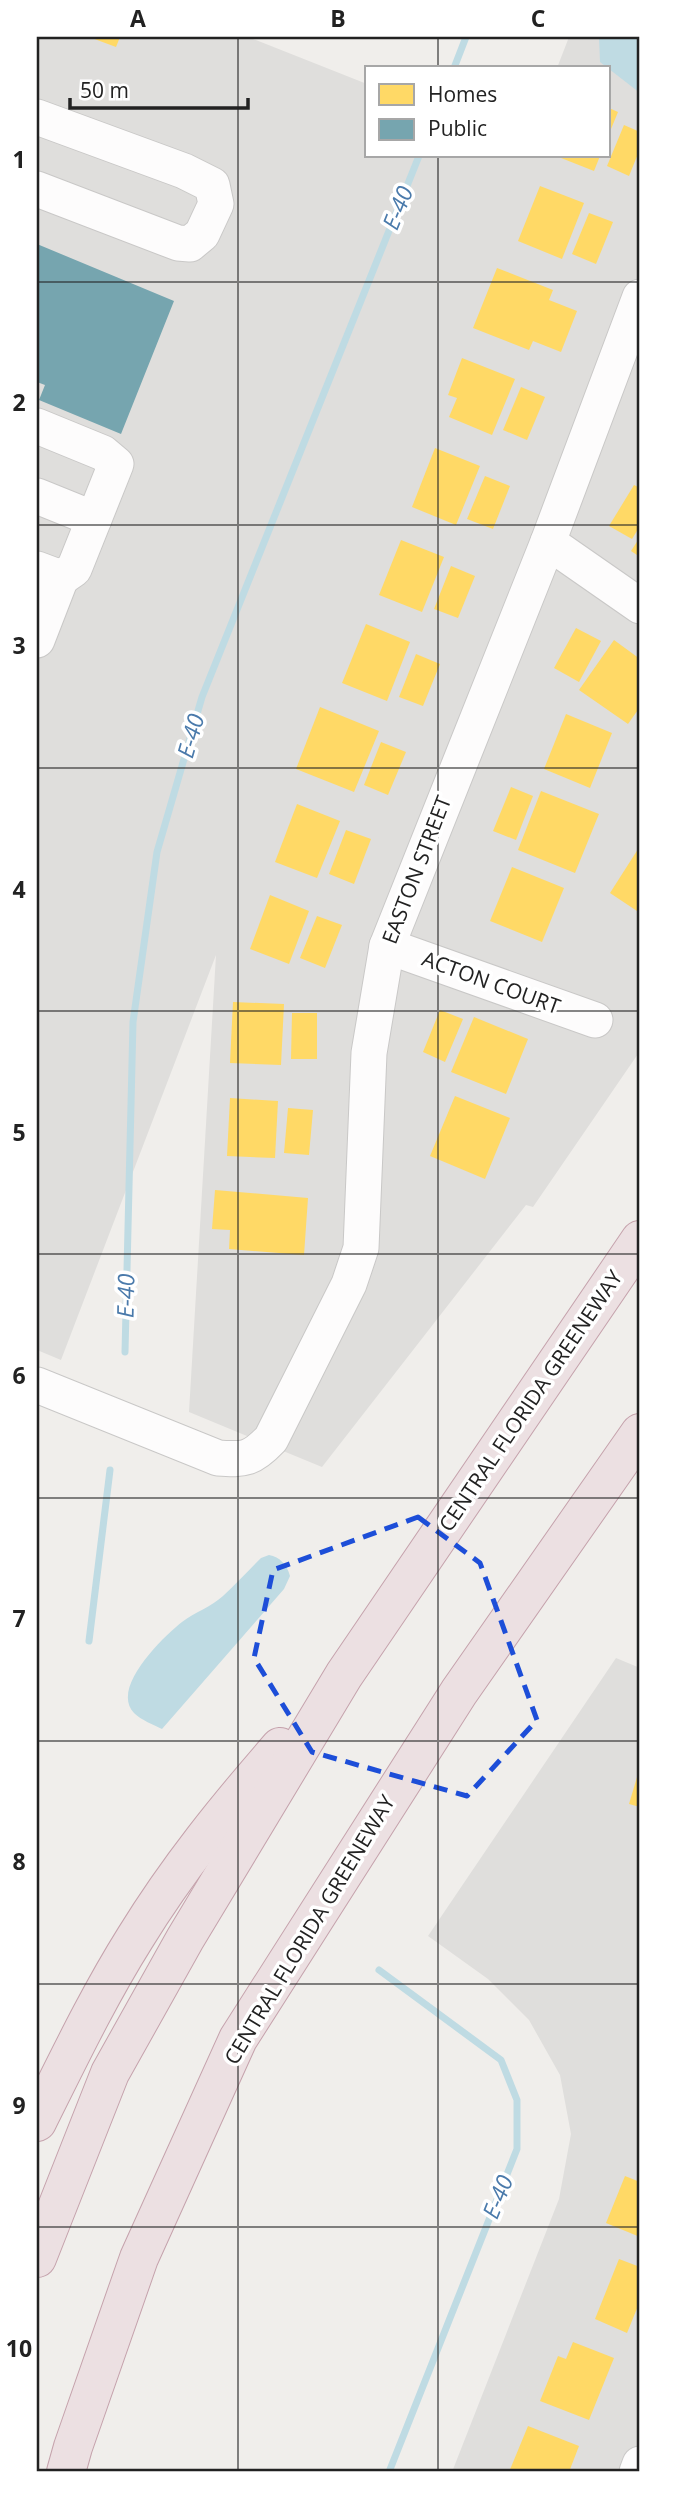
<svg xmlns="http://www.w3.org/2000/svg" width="677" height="2509" font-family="'Open Sans',sans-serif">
  <rect width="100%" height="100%" fill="#f0eeeb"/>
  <g fill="#dfdedc">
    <path d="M37 37H248L367 84V156H609V68H557L569 37H640V1051L533 1207 526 1205 322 1467 189 1412 216 955 61 1360 37 1350Z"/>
    <path d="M616 1658 640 1668V2472H452L559 2199 571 2134 560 2075 529 2020 488 1979 428 1936Z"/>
  </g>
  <g fill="#bfdbe3">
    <path d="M599 37H640V93L600 62Z"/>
    <path d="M269 1555C280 1557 287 1565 290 1576L284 1589 162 1729C154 1725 141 1720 134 1713 110 1688 163 1637 182 1622 195 1612 211 1607 223 1596 236 1584 248 1571 261 1558Z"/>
  </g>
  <g fill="#ffd966">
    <path d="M89 37H120L116 47Z"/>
    <path d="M609 108 618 112 609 134Z"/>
    <path d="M624 125 640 132V149L629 176 607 166Z"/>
    <path d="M556 156H600L594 171Z"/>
    <path d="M540 186 584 203 562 259 518 241Z"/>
    <path d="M589 213 613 222 596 264 572 254Z"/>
    <path d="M497 268 553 290 549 300 577 311 561 352 533 341 529 350 473 328Z"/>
    <path d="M462 358 515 379 492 435 449 417 457 398 448 395Z"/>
    <path d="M521 387 545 397 527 440 503 430Z"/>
    <path d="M435 448 480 466 456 525 412 507Z"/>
    <path d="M485 476 510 486 493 529 467 519Z"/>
    <path d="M634 485 640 488V526L632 539 609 526Z"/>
    <path d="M640 537V557L631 551Z"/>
    <path d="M401 540 444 557 422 612 379 595Z"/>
    <path d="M451 566 475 576 458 618 434 609Z"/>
    <path d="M366 624 410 642 387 701 342 683Z"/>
    <path d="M576 628 601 641 579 682 554 668Z"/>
    <path d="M614 640 640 659V707L628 724 579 690Z"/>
    <path d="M416 654 440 664 423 706 399 697Z"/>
    <path d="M320 707 379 731 354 792 296 769Z"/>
    <path d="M566 714 612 733 590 788 544 769Z"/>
    <path d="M381 742 406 752 388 795 364 785Z"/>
    <path d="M511 787 533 796 516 840 493 831Z"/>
    <path d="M541 791 599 814 575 873 518 850Z"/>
    <path d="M297 804 340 821 317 878 275 862Z"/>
    <path d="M346 830 371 839 354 884 329 874Z"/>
    <path d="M640 846V913L610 893Z"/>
    <path d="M512 867 564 888 542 942 490 921Z"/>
    <path d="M270 895 309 911 289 964 250 949Z"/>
    <path d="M317 916 342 925 325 968 300 958Z"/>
    <path d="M233 1002 284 1004 281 1065 230 1063Z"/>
    <path d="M440 1010 463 1019 445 1062 423 1052Z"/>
    <path d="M292 1013H317V1059H291Z"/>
    <path d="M474 1017 528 1039 506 1094 451 1072Z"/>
    <path d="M455 1096 510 1118 485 1179 430 1156Z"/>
    <path d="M230 1098 278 1101 275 1158 227 1156Z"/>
    <path d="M288 1108 313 1110 309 1155 284 1153Z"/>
    <path d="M215 1190 308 1198 304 1255 229 1249 230 1230 212 1229Z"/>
    <path d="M640 1767V1807L629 1804Z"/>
    <path d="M625 2176 640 2182V2237L606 2223Z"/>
    <path d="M619 2259 640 2267V2301L627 2333 595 2319Z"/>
    <path d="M573 2342 614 2358 589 2420 540 2401 558 2356 566 2359Z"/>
    <path d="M528 2426 579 2446 569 2472H509Z"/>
  </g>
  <path fill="#76a5af" d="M37 244 174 301 121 434 39 400 45 385 37 382Z"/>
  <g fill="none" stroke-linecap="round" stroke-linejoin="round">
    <g stroke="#bfdbe3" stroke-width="7">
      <path d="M454 68 466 37"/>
      <path d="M125 1352 133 1022 157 852 202 697 419 156"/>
      <path d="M89 1641 110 1470"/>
      <path d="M379 1970 501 2060 517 2100V2149L389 2472"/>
    </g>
    <defs>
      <g id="minor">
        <path d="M37 117 184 171 212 185 216 204 202 234 190 244 178 243 37 189"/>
        <path d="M37 426 103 453 116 464 74 569 61 578 37 569"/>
        <path d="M37 496 94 519"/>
        <path d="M548 542 640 606"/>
        <path d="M37 640 61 578"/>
        <path d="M387 946 595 1020"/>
        <path d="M37 1385 218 1458C245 1460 252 1459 271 1439L349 1284 361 1248 369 1053 387 946 548 542 640 297"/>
        <path d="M637 2472 640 2464"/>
      </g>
      <g id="highway">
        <path d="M37 2122C68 2060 98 1997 135 1938 178 1868 226 1809 280 1747"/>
        <path d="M37 2258 110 2073 185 1939 344 1675 640 1240"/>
        <path d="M66 2472 73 2447 139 2258 238 2039 459 1692 640 1433"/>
      </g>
    </defs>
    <use href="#minor" stroke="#c9c8c7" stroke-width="37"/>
    <use href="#highway" stroke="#c5a2ac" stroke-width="40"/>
    <use href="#minor" stroke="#fdfcfc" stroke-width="35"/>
    <use href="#highway" stroke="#ece0e2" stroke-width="38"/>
  </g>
  <path fill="none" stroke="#1d4ed8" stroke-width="5" stroke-dasharray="14 9" stroke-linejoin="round" d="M418 1517 480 1563 537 1720 467 1796 312 1752 254 1658 273 1570Z"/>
  <path fill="none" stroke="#222" stroke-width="2" stroke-opacity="0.55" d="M238 37V2472M438 37V68M438 156V2472M37 282H640M37 525H640M37 768H640M37 1011H640M37 1254H640M37 1498H640M37 1741H640M37 1984H640M37 2227H640"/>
  <g text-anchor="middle" stroke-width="7" stroke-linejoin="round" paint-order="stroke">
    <g font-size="21" fill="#222" stroke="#fff">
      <text transform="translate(417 870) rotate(-69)" y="7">EASTON STREET</text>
      <text transform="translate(491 983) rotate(20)" y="7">ACTON COURT</text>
      <text transform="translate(531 1401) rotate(-56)" y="7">CENTRAL FLORIDA GREENEWAY</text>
      <text transform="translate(310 1930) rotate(-59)" y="7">CENTRAL FLORIDA GREENEWAY</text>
    </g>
    <g font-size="23" font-style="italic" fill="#4a7aab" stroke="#fff">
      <text transform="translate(398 208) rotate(-68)" y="8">E-40</text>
      <text transform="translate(191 736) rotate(-74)" y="8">E-40</text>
      <text transform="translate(126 1296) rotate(-89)" y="8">E-40</text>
      <text transform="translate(498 2197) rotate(-68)" y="8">E-40</text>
    </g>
  </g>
  <rect width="677" height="2509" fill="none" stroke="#ffffff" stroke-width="77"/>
  <rect x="365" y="66" width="245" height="91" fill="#ffffff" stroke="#a7a7a7" stroke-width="2"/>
  <rect x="379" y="84" width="35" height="21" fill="#ffd966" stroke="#a7a7a7" stroke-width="2"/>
  <text x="428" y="102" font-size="21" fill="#222222">Homes</text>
  <rect x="379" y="119" width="35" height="21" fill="#76a5af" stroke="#a7a7a7" stroke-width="2"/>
  <text x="428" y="136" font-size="21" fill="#222222">Public</text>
  <path d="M70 98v10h178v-10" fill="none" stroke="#222222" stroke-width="3.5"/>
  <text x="80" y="98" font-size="21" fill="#222222" stroke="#ffffff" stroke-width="5" paint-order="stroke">50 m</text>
  <rect x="38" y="38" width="600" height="2432" fill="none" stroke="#222" stroke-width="2.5"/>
  <g font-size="23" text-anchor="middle" font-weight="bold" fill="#222">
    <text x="138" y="27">A</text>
    <text x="338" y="27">B</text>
    <text x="538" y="27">C</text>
    <text x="19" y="168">1</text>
    <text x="19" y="411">2</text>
    <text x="19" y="654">3</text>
    <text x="19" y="898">4</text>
    <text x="19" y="1141">5</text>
    <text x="19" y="1384">6</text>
    <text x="19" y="1627">7</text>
    <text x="19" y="1870">8</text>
    <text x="19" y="2114">9</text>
    <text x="19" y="2357">10</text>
  </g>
</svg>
